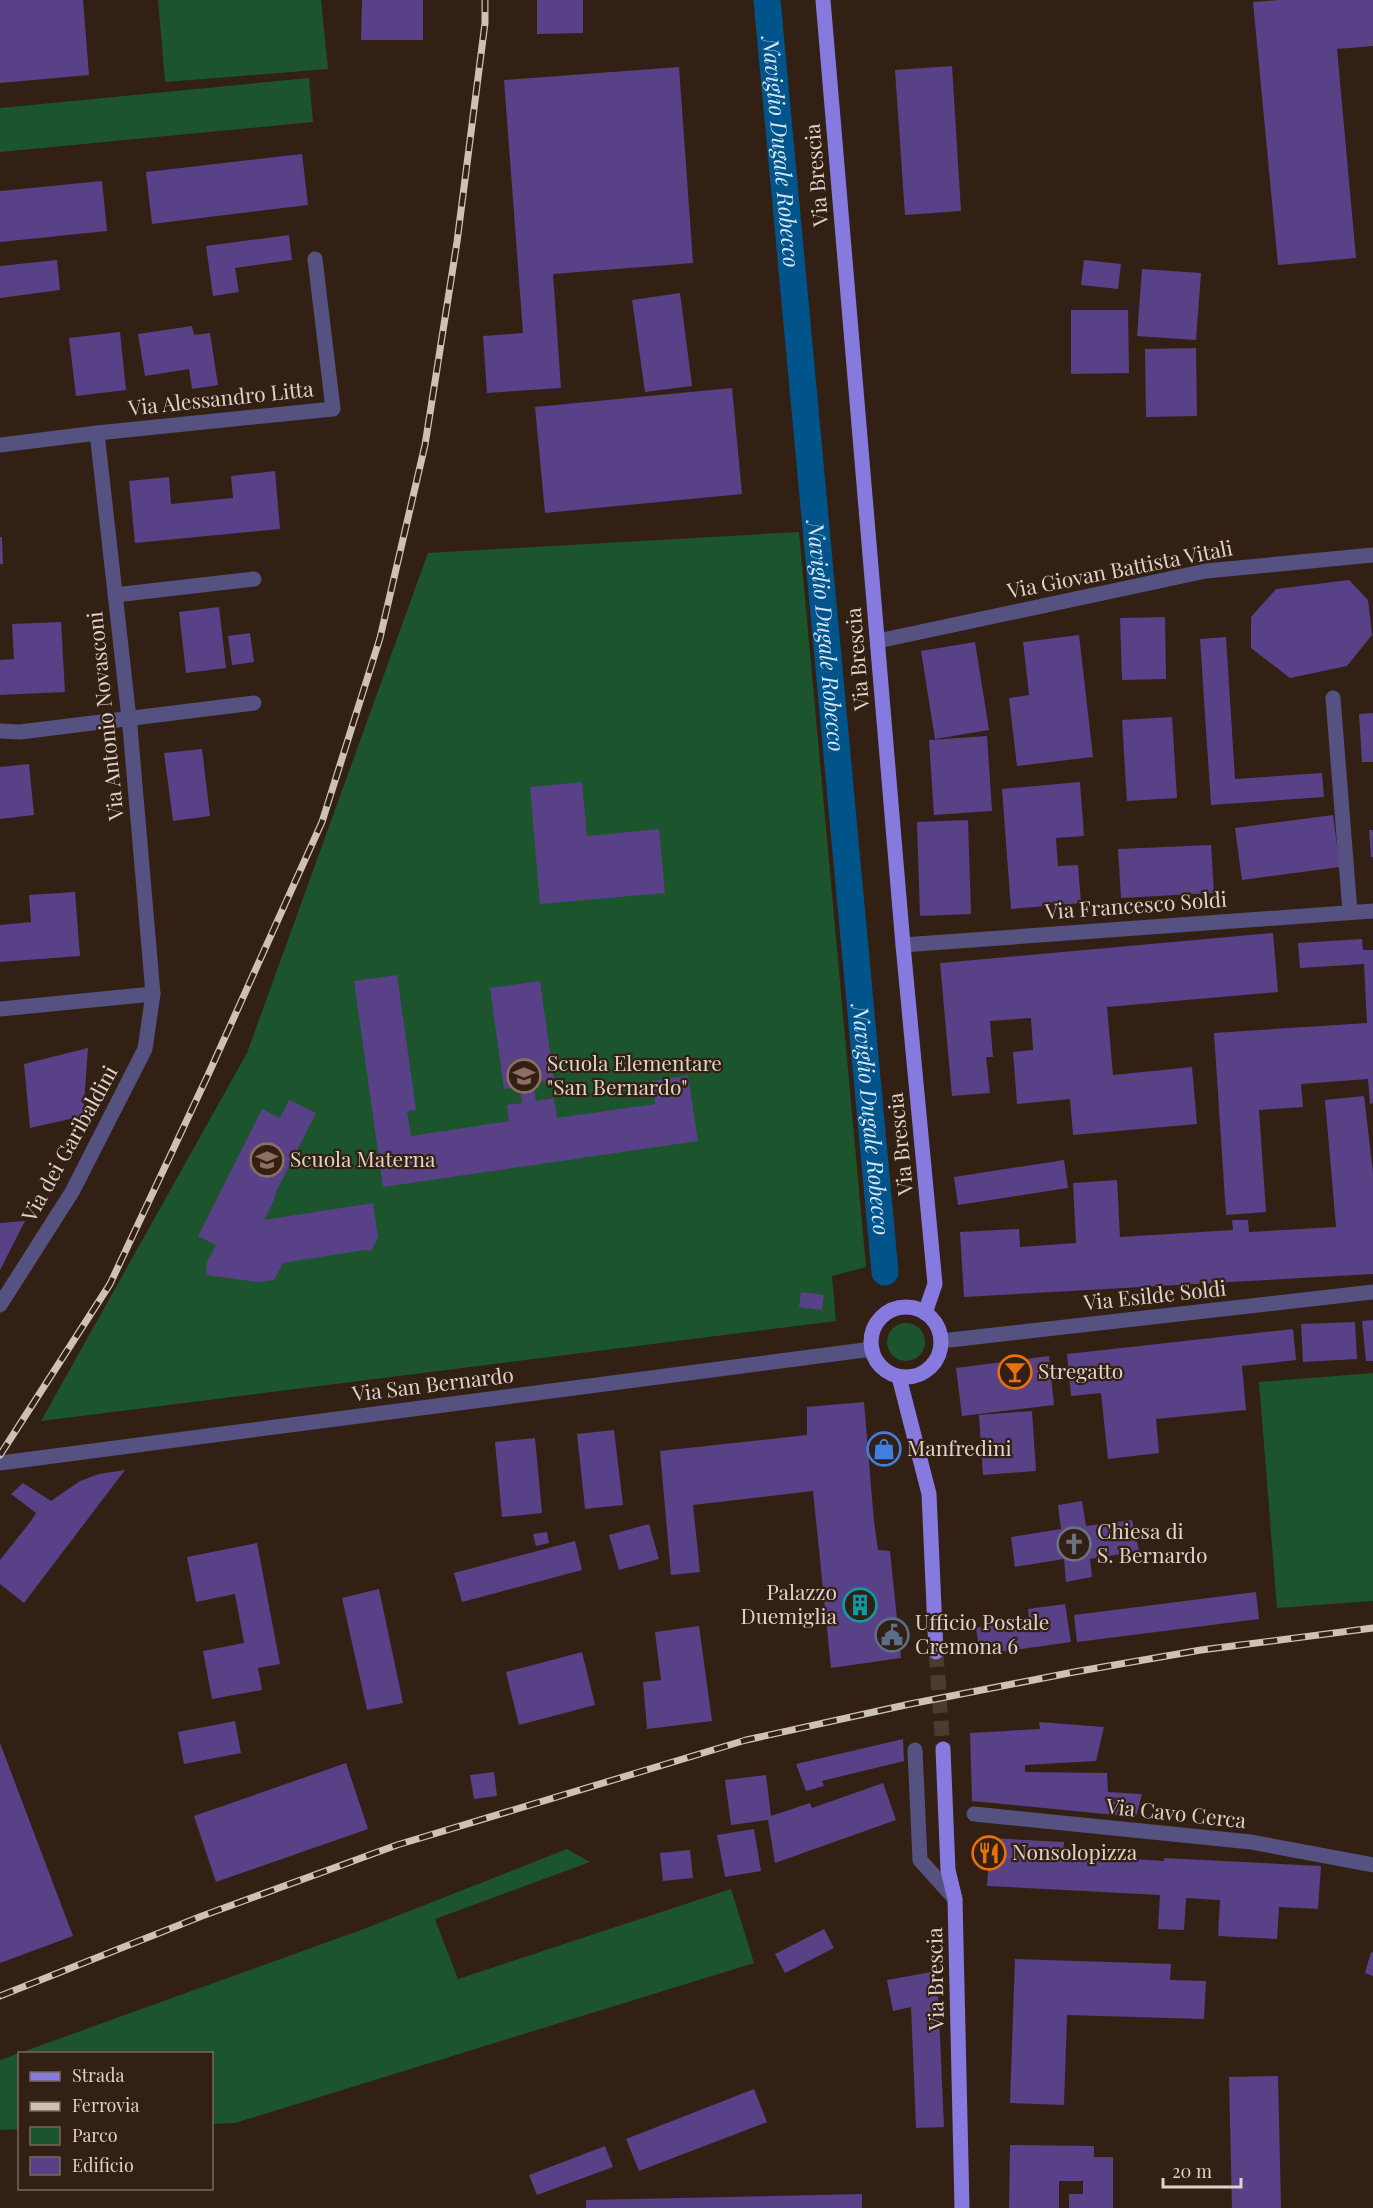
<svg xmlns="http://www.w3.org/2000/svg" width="1373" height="2208" font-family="'Playfair Display',serif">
  <rect width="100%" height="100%" fill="#322014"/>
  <g fill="#1c542e">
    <path d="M158 0H321L328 69 165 82Z"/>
    <path d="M309 78 313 122 0 152V108Z"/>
    <path d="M799 532 866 1267 832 1276 836 1321 41 1421 247 1053 428 553Z"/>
    <circle cx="906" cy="1342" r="19"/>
    <path d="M1373 1373V1601L1277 1608 1259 1382Z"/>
    <path d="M567 1849 590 1862 435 1919 458 1979 731 1889 754 1963 235 2123 212 2124V2054H20L19 2129 0 2130V2060L361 1930Z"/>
  </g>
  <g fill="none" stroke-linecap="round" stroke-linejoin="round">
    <path stroke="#005489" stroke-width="27" id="s1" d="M767 0 885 1272"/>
  </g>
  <g fill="#584186">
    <path d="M0 0H83L89 75 0 83Z"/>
    <path d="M362 0H423V40H361Z"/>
    <path d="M537 0H583V33L537 34Z"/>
    <path d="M1278 0H1373V46L1337 49 1356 258 1278 265 1253 2Z"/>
    <path d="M952 66 961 211 905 215 895 70Z"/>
    <path d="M679 67 693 263 553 274 561 388 487 393 483 336 523 333 504 80Z"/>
    <path d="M302 154 308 205 152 224 146 172Z"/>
    <path d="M102 181 107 231 0 242V191Z"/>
    <path d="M289 235 292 260 235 268 239 292 213 296 206 246Z"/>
    <path d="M57 260 60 290 0 298V266Z"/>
    <path d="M1084 260 1121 264 1118 289 1081 285Z"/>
    <path d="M1142 269 1201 273 1196 340 1137 336Z"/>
    <path d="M680 293 692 386 645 392 632 300Z"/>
    <path d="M1071 310H1128L1129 373 1071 374Z"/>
    <path d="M192 326 194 335 210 333 218 385 192 389 189 369 145 376 138 334Z"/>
    <path d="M120 332 126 390 76 396 69 338Z"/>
    <path d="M1196 348 1197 416 1146 417 1145 349Z"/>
    <path d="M732 388 742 494 545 513 535 407Z"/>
    <path d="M275 471 280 529 135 543 129 481 169 477 171 504 233 498 231 476Z"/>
    <path d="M0 537H2L3 564H0Z"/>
    <path d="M1349 580 1368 600 1372 635 1347 666 1290 678 1251 648V617L1276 589Z"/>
    <path d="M219 607 226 668 186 673 179 612Z"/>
    <path d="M1165 617 1166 679 1122 680 1120 618Z"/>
    <path d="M61 622 65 692 0 695V660L14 659 12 624Z"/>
    <path d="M250 633 254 662 232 665 228 636Z"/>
    <path d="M1079 635 1093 757 1017 766 1009 698 1029 695 1023 642Z"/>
    <path d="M1226 637 1235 779 1322 773 1324 797 1211 805 1200 639Z"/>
    <path d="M975 642 989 730 935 739 921 651Z"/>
    <path d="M1373 713V762H1362L1359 714Z"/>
    <path d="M1172 717 1177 798 1127 801 1122 720Z"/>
    <path d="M987 736 992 811 934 815 929 740Z"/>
    <path d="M202 749 210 816 173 821 164 753Z"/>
    <path d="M29 764 34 815 0 819V767Z"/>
    <path d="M582 782 587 836 659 829 665 893 540 904 530 787Z"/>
    <path d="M1080 782 1084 836 1056 838 1058 866 1078 865 1081 903 1011 909 1002 789Z"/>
    <path d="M1333 815 1340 867 1242 880 1235 828Z"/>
    <path d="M968 820 971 914 920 916 917 822Z"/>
    <path d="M1369 830H1373V857H1371Z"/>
    <path d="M1211 845 1214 893 1121 898 1118 849Z"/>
    <path d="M75 892 80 956 0 962V925L31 922 29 895Z"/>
    <path d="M1273 933 1278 992 1107 1007 1113 1075 1192 1067 1197 1124 1073 1135 1070 1099 1017 1104 1013 1052 1033 1050 1031 1018 990 1021 993 1057H986L990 1093 952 1096 940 963Z"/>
    <path d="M1362 939 1363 950H1373V1103L1370 1104 1368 1079 1301 1084 1303 1107 1259 1110 1266 1212 1226 1215 1214 1033 1367 1023 1364 964 1300 968 1298 943Z"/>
    <path d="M397 975 416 1110 407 1111 411 1136 509 1121 507 1105 522 1103 520 1087 504 1089 490 988 540 981 554 1080 533 1083 536 1101 554 1098 557 1118 655 1104 652 1081 688 1075 698 1141 383 1187 354 981Z"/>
    <path d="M88 1048 83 1116 30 1128 24 1064Z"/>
    <path d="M1364 1096 1373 1173V1274L964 1297 960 1232 1019 1229 1020 1247 1076 1243 1073 1183 1117 1180 1120 1237 1233 1230 1232 1220H1248L1249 1232 1336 1227 1325 1100Z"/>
    <path d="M289 1100 316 1113 276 1192 274 1200 264 1220 373 1203 378 1237 371 1251 364 1250 283 1263 274 1280 258 1282 206 1275 207 1262 216 1245 198 1236 262 1109 280 1118Z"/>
    <path d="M1064 1160 1068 1188 958 1205 954 1177Z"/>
    <path d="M25 1221 0 1270V1223Z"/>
    <path d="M801 1292 824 1295 822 1310 799 1307Z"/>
    <path d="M1373 1320V1361H1366L1362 1321Z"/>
    <path d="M1355 1322 1357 1359 1303 1362 1301 1324Z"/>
    <path d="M1293 1329 1296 1360 1242 1366 1246 1410 1156 1419 1159 1453 1108 1459 1101 1393 1071 1396 1067 1354Z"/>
    <path d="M1049 1356 1054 1405 962 1416 956 1368Z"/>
    <path d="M864 1402 874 1522 878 1550 890 1551 901 1658 831 1668 813 1491 693 1505 700 1572 671 1575 660 1451 807 1435V1407Z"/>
    <path d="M1032 1411 1036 1471 983 1475 979 1415Z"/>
    <path d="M614 1430 623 1505 585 1509 577 1434Z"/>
    <path d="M535 1438 542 1513 502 1517 495 1442Z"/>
    <path d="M125 1470 24 1603 0 1584V1560L31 1521 36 1513 11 1494 23 1483 51 1501 80 1481 99 1474Z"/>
    <path d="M1082 1501 1086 1526 1132 1520 1139 1551 1090 1559 1092 1577 1066 1582 1064 1559 1015 1567 1011 1537 1061 1529 1058 1505Z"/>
    <path d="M649 1524 659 1559 619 1570 609 1535Z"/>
    <path d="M547 1532 549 1543 536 1546 533 1534Z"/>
    <path d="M575 1541 582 1570 462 1602 454 1573Z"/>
    <path d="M257 1543 280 1664 258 1668 262 1690 212 1699 203 1651 244 1643 235 1594 196 1602 187 1557Z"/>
    <path d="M379 1589 403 1703 367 1710 342 1598Z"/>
    <path d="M1256 1592 1259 1619 1077 1642 1074 1615Z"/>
    <path d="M1065 1604 1071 1642 980 1655 976 1628 1029 1620 1028 1609Z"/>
    <path d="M699 1626 712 1721 647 1729 643 1682 661 1680 655 1632Z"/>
    <path d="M582 1652 595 1705 519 1725 506 1672Z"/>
    <path d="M235 1721 241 1753 184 1764 178 1732Z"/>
    <path d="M1039 1722 1104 1727 1096 1761 1025 1765V1772L1107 1773 1108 1792 1142 1794 1136 1817 972 1801 970 1733 1040 1729Z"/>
    <path d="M903 1739 904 1761 822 1781 824 1786 806 1791 796 1764Z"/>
    <path d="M0 1743 73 1936 0 1963Z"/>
    <path d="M346 1763 368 1829 216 1882 194 1816Z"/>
    <path d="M494 1772 497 1796 474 1799 470 1775Z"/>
    <path d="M766 1775 771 1816 810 1803 812 1808 883 1783 896 1820 775 1863 768 1820 731 1825 725 1780Z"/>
    <path d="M754 1829 761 1871 725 1877 717 1835Z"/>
    <path d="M990 1838 1064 1842 1063 1858 1100 1859V1857L1164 1861V1858L1321 1866 1318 1909 1279 1907 1277 1939 1218 1936 1220 1900 1186 1898 1184 1930 1158 1929 1160 1895 987 1886Z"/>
    <path d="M690 1850 693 1878 663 1881 660 1853Z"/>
    <path d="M824 1929 834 1948 785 1973 775 1954Z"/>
    <path d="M1371 1952 1373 1953V1976L1365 1973Z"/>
    <path d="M1015 1959 1171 1964 1170 1980 1206 1981 1204 2019 1067 2015 1064 2105 1010 2103Z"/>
    <path d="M937 1971 944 2127 916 2128 911 2007 893 2011 887 1980Z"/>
    <path d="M1278 2076 1281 2208H1232L1229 2077Z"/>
    <path d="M754 2089 767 2122 639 2171 626 2139Z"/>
    <path d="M1010 2145 1094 2146V2157H1113V2208H1069V2194H1083V2181H1059V2208H1009Z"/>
    <path d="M605 2146 613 2167 537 2195 529 2175Z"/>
    <path d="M862 2194V2208H586V2200Z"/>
  </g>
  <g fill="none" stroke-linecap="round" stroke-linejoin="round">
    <path stroke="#4c3b2f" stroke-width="15" stroke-dasharray="15 8" stroke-linecap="butt" d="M936 1652 943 1749"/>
    <g stroke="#555181" stroke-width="15">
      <path d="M0 445 97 433 333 409 315 259"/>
      <path d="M115 595 254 579"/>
      <path d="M878 641 1206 571 1373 555"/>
      <path d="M1333 698 1350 912"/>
      <path d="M0 731 20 732 254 703"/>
      <path d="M903 945 1373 911"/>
      <path d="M0 1009 153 994"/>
      <path d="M0 1305 72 1192 145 1049 153 994 130 727 97 433"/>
      <path d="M941 1341 1373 1292"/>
      <path d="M0 1463 872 1349"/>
      <path d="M915 1750 920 1860 955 1899"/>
      <path d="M974 1814 1251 1842 1373 1865"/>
    </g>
    <g stroke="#867ade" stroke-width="15">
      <path d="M823 0 903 945 935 1284 925 1313"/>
      <circle cx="906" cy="1342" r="35"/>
      <path d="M899 1377 929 1494 936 1652"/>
      <path d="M943 1749 948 1870 955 1899 962 2208"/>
    </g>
    <defs>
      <g id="rail">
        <path d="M0 1455 110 1284 208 1075 322 822 380 638 425 445 457 242 485 23V0"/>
        <path d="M0 1996 202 1916 397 1845 746 1740 910 1704 1074 1672 1201 1650 1373 1628"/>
      </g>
    </defs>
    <use href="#rail" stroke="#cdc0b7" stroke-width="7"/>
    <use href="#rail" stroke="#322014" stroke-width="4.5" stroke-dasharray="14" stroke-linecap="butt"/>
  </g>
  <defs>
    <symbol id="school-ring" viewBox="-11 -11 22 22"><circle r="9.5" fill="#322014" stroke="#8d6e63" stroke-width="1.5"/><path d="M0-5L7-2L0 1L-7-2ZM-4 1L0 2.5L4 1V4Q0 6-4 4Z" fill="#8d6e63"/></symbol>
    <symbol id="bar-ring" viewBox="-11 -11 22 22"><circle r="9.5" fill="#322014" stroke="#e8710a" stroke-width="1.5"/><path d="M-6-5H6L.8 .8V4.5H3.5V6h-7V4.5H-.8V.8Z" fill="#e8710a"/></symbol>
    <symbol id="shop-ring" viewBox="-11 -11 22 22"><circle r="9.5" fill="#322014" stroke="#3f7fe0" stroke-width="1.5"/><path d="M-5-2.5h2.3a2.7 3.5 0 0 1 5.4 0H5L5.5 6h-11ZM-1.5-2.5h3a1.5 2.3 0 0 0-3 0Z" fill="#3f7fe0"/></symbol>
    <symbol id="church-ring" viewBox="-11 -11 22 22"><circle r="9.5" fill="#322014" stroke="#6b7280" stroke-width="1.5"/><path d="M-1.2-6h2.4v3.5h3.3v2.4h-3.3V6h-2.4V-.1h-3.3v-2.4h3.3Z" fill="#6b7280"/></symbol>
    <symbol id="building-ring" viewBox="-11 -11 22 22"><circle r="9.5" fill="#322014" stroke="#0f9aa8" stroke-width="1.5"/><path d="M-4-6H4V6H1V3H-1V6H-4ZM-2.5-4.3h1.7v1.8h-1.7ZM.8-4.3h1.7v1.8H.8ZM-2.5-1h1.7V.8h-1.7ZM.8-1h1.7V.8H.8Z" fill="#0f9aa8"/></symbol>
    <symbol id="civic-ring" viewBox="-11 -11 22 22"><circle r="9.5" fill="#322014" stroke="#5c6f8a" stroke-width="1.5"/><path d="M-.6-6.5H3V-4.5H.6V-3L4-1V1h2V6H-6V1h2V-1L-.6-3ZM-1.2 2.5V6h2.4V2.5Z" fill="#5c6f8a"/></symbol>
    <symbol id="restaurant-ring" viewBox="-11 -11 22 22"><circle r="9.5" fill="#322014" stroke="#e8710a" stroke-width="1.5"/><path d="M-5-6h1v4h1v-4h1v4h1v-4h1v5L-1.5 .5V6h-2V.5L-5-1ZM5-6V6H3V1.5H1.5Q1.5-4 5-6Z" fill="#e8710a"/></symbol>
  </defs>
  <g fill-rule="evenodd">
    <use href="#school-ring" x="505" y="1057" width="38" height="38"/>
    <use href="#school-ring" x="248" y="1141" width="38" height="38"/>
    <use href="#bar-ring" x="996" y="1353" width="38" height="38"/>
    <use href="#shop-ring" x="865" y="1430" width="38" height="38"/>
    <use href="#church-ring" x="1055" y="1525" width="38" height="38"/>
    <use href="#building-ring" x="841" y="1586" width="38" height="38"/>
    <use href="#civic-ring" x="873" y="1616" width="38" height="38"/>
    <use href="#restaurant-ring" x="970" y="1834" width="38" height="38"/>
  </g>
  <g text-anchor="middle" stroke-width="4.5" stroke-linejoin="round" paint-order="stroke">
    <g font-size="21" fill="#dfd2ca" stroke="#322014">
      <text transform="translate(817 175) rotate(-95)" y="7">Via Brescia</text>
      <text transform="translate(221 399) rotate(-6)" y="7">Via Alessandro Litta</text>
      <text transform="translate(1120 570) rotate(-11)" y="7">Via Giovan Battista Vitali</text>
      <text transform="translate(858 659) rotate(-95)" y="7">Via Brescia</text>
      <text transform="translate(106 716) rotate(-96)" y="7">Via Antonio Novasconi</text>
      <text transform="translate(1136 906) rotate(-4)" y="7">Via Francesco Soldi</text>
      <text transform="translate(70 1144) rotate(-61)" y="7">Via dei Garibaldini</text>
      <text transform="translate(901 1144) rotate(-96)" y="7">Via Brescia</text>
      <text transform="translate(1155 1296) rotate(-6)" y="7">Via Esilde Soldi</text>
      <text transform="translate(433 1385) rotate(-7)" y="7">Via San Bernardo</text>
      <text transform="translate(1176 1814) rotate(6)" y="7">Via Cavo Cerca</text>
      <text transform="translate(936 1979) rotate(-91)" y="7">Via Brescia</text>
    </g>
    <g font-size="21" fill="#dfd2ca" stroke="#322014" text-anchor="start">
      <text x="547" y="1071">Scuola Elementare<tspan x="547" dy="24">"San Bernardo"</tspan></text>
      <text x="290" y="1167">Scuola Materna</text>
      <text x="1038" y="1379">Stregatto</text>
      <text x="907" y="1456">Manfredini</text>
      <text x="1097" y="1539">Chiesa di<tspan x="1097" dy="24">S. Bernardo</tspan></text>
      <text x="837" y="1600" text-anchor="end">Palazzo<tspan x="837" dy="24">Duemiglia</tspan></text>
      <text x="915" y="1630">Ufficio Postale<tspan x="915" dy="24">Cremona 6</tspan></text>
      <text x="1012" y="1860">Nonsolopizza</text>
    </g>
    <g font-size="22" font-style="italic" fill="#d5e7f6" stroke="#322014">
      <text dy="8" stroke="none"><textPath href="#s1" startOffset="153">Naviglio Dugale Robecco</textPath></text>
      <text dy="8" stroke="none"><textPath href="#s1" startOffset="639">Naviglio Dugale Robecco</textPath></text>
      <text dy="8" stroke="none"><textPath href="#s1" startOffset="1125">Naviglio Dugale Robecco</textPath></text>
    </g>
  </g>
  <rect x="18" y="2052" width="195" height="138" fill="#322014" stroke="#77675d" stroke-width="1.5"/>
  <rect x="30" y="2072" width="30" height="9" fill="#867ade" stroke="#77675d" stroke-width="1.5"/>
  <text x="72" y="2082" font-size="18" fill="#dfd2ca">Strada</text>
  <rect x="30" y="2102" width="30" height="9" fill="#cdc0b7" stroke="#77675d" stroke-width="1.5"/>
  <text x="72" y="2112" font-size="18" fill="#dfd2ca">Ferrovia</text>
  <rect x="30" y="2127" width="30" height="18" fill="#1c542e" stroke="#77675d" stroke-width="1.5"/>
  <text x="72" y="2142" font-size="18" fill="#dfd2ca">Parco</text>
  <rect x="30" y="2157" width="30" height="18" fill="#584186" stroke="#77675d" stroke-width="1.5"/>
  <text x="72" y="2172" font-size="18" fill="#dfd2ca">Edificio</text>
  <path d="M1163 2178v9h78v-9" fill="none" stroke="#dfd2ca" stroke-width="3"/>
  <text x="1172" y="2178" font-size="18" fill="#dfd2ca" stroke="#322014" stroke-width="4.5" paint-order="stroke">20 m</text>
</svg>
